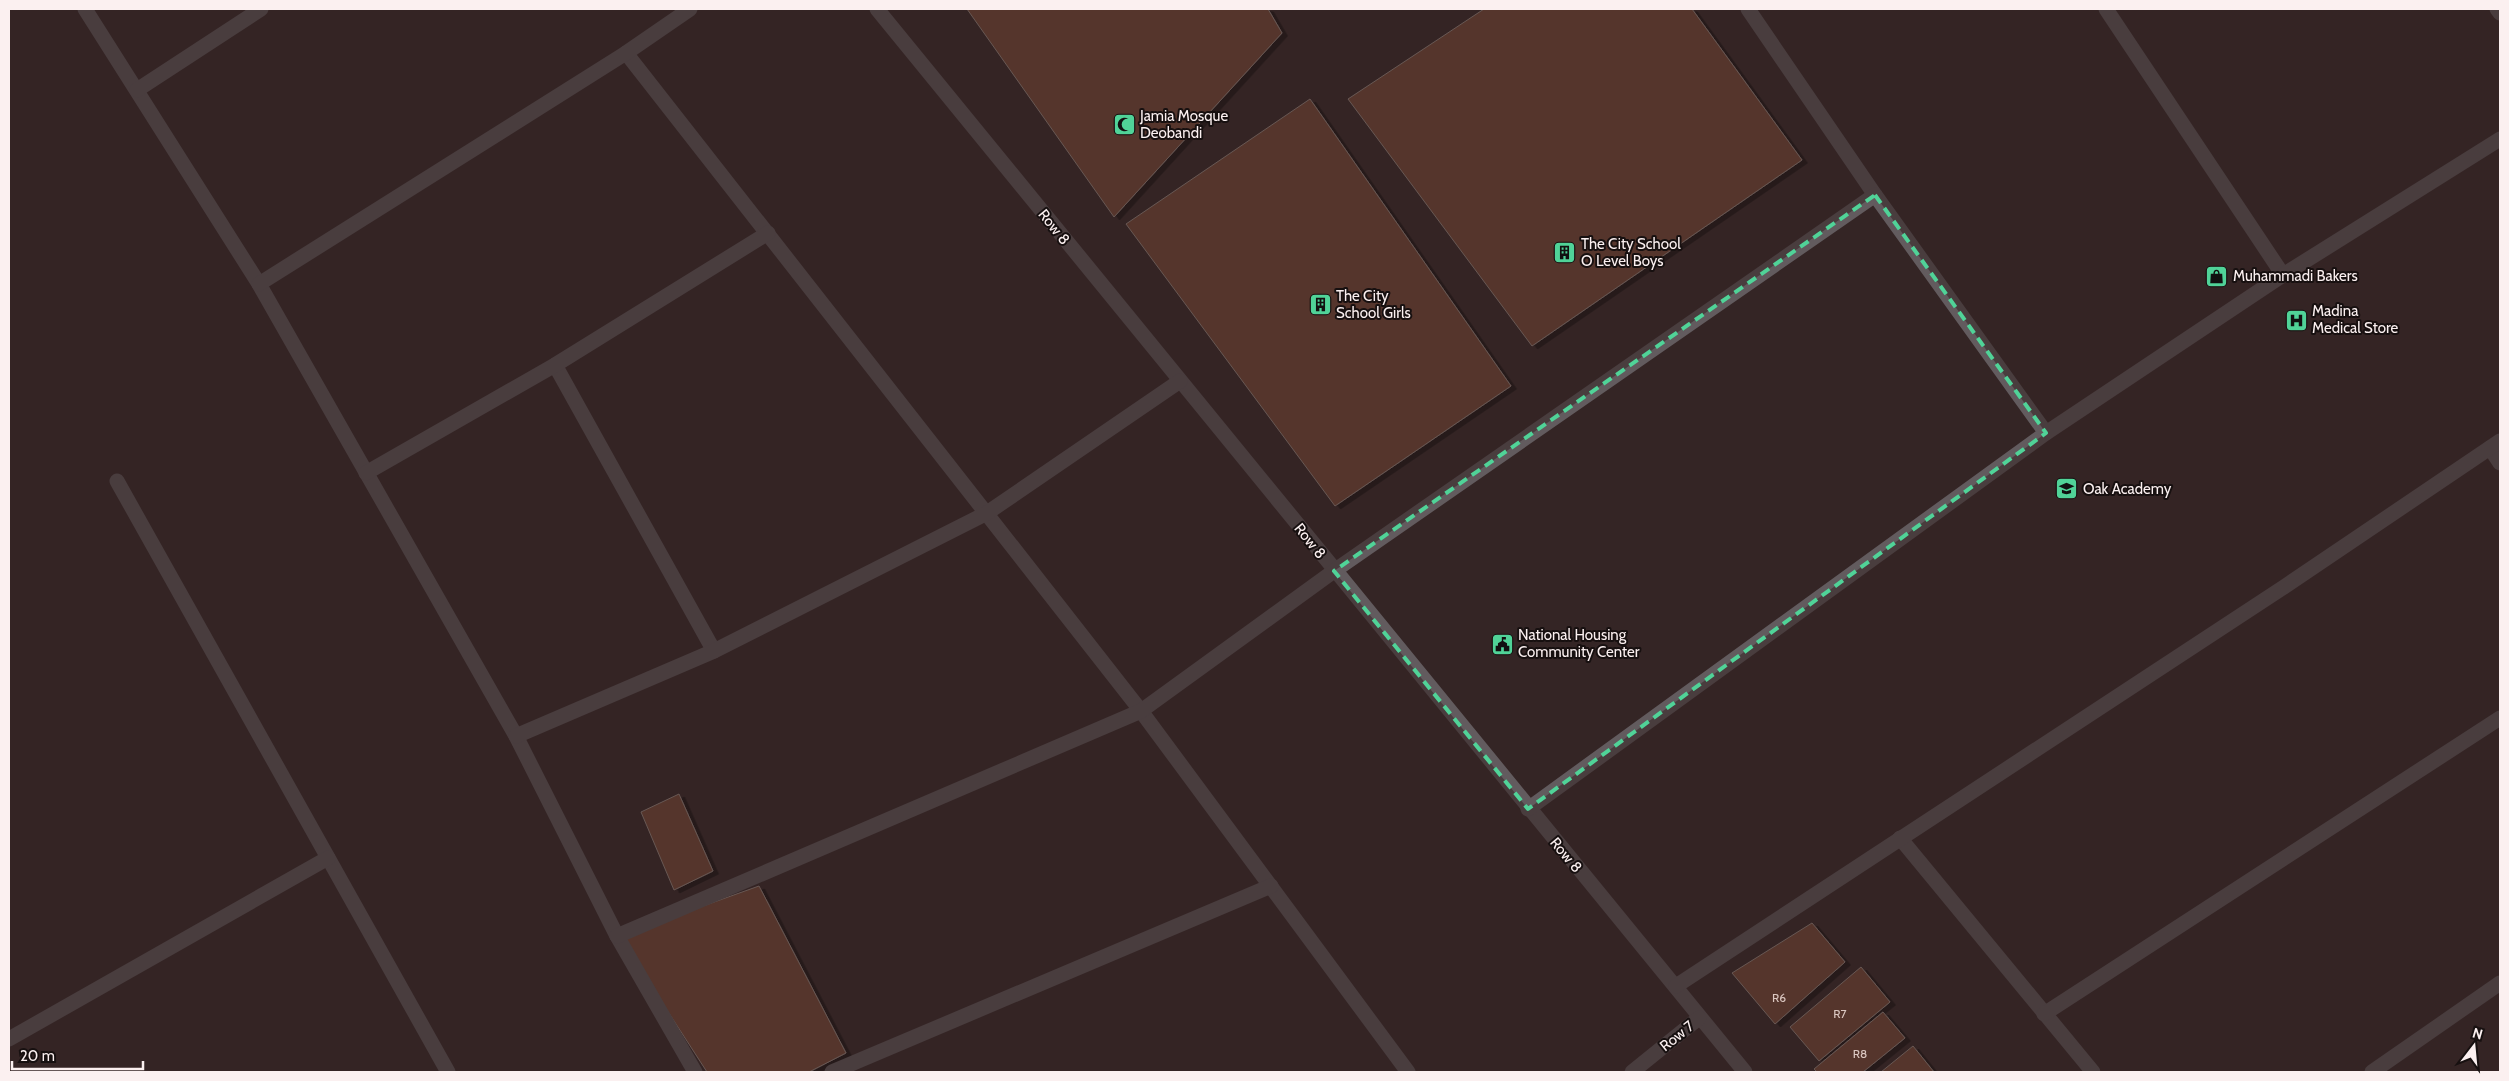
<svg xmlns="http://www.w3.org/2000/svg" width="2509" height="1081" font-family="Cabin,sans-serif">
  <defs>
    <filter id="shadow"><feDropShadow dx="5.5" dy="3" stdDeviation="0" flood-color="#0009"/></filter>
  </defs>
  <rect width="100%" height="100%" fill="#342525"/>
  <g fill="#7b4c34" stroke="#a6958d" filter="url(#shadow)">
    <path d="M967 9H1268L1282 33 1114 217Z"/>
    <path d="M1484 9H1692L1802 160 1532 346 1348 99Z"/>
    <path d="M1310 99 1511 386 1335 506 1126 224Z"/>
    <path d="M679 794 713 871 674 890 641 812Z"/>
    <path d="M759 886 846 1053 809 1072H707L619 936Z"/>
    <path d="M1812 923 1845 962 1775 1024 1732 973Z"/>
    <path d="M1861 967 1890 1002 1819 1061 1790 1027Z"/>
    <path d="M1883 1012 1905 1038 1863 1072H1817L1814 1069Z"/>
    <path d="M1913 1046 1934 1072H1881Z"/>
  </g>
  <g fill="none" stroke-linecap="round" stroke-linejoin="round">
    <g stroke="#625b5e" stroke-width="15">
      <path d="M85 9 259 284 516 736 617 936 695 1072"/>
      <path d="M877 9 1745 1072"/>
      <path d="M1748 9 1875 195 2046 433"/>
      <path d="M2106 9 2283 275"/>
      <path d="M2497 9 2500 13"/>
      <path d="M626 53 1141 711 1408 1072"/>
      <path d="M137 90 261 9"/>
      <path d="M259 284 626 53 690 9"/>
      <path d="M555 365 714 651"/>
      <path d="M2490 448 2500 463"/>
      <path d="M366 473 555 365 768 233"/>
      <path d="M117 481 448 1072"/>
      <path d="M516 736 714 651 987 513 1180 381"/>
      <path d="M1528 809 2046 433 2283 275 2500 139"/>
      <path d="M1900 838 2093 1072"/>
      <path d="M617 936 1141 711 1334 571 1875 195"/>
      <path d="M1676 986 2284 587 2500 441"/>
      <path d="M2044 1014 2500 718"/>
      <path d="M9 1039 328 858"/>
      <path d="M832 1072 1271 886"/>
      <path d="M1632 1072 1699 1018"/>
      <path d="M2372 1072 2500 983"/>
    </g>
  </g>
  <path d="M0 0H2509V1081H0ZM1875 195 2046 433 1528 809 1334 571Z" fill="#342525" fill-opacity=".55" fill-rule="evenodd"/>
  <path fill="none" stroke="#50d398" stroke-width="4" stroke-dasharray="10 6" stroke-linejoin="round" d="M1875 195 2046 433 1528 809 1334 571Z"/>
  <defs>
    <symbol id="mosque-square" viewBox="-11 -11 22 22"><rect x="-9" y="-9" width="18" height="18" rx="4" fill="#50d398" stroke="#171010"/><path d="M3.5-4.9A6 6 0 1 0 3.5 4.9A5 5 0 1 1 3.5-4.9Z" fill="#111"/></symbol>
    <symbol id="building-square" viewBox="-11 -11 22 22"><rect x="-9" y="-9" width="18" height="18" rx="4" fill="#50d398" stroke="#171010"/><path d="M-4-6H4V6H1V3H-1V6H-4ZM-2.5-4.3h1.7v1.8h-1.7ZM.8-4.3h1.7v1.8H.8ZM-2.5-1h1.7V.8h-1.7ZM.8-1h1.7V.8H.8Z" fill="#111"/></symbol>
    <symbol id="shop-square" viewBox="-11 -11 22 22"><rect x="-9" y="-9" width="18" height="18" rx="4" fill="#50d398" stroke="#171010"/><path d="M-5-2.5h2.3a2.7 3.5 0 0 1 5.4 0H5L5.5 6h-11ZM-1.5-2.5h3a1.5 2.3 0 0 0-3 0Z" fill="#111"/></symbol>
    <symbol id="hospital-square" viewBox="-11 -11 22 22"><rect x="-9" y="-9" width="18" height="18" rx="4" fill="#50d398" stroke="#171010"/><path d="M-5-5h3v3.5h4V-5h3V5h-3V1.5h-4V5h-3Z" fill="#111"/></symbol>
    <symbol id="school-square" viewBox="-11 -11 22 22"><rect x="-9" y="-9" width="18" height="18" rx="4" fill="#50d398" stroke="#171010"/><path d="M0-5L7-2L0 1L-7-2ZM-4 1L0 2.5L4 1V4Q0 6-4 4Z" fill="#111"/></symbol>
    <symbol id="civic-square" viewBox="-11 -11 22 22"><rect x="-9" y="-9" width="18" height="18" rx="4" fill="#50d398" stroke="#171010"/><path d="M-.6-6.5H3V-4.5H.6V-3L4-1V1h2V6H-6V1h2V-1L-.6-3ZM-1.2 2.5V6h2.4V2.5Z" fill="#111"/></symbol>
  </defs>
  <g fill-rule="evenodd">
    <use href="#mosque-square" x="1112" y="112" width="25" height="25"/>
    <use href="#building-square" x="1552" y="240" width="25" height="25"/>
    <use href="#shop-square" x="2204" y="264" width="25" height="25"/>
    <use href="#building-square" x="1308" y="292" width="25" height="25"/>
    <use href="#hospital-square" x="2284" y="308" width="25" height="25"/>
    <use href="#school-square" x="2054" y="476" width="25" height="25"/>
    <use href="#civic-square" x="1490" y="632" width="25" height="25"/>
  </g>
  <g text-anchor="middle" stroke-width="4" stroke-linejoin="round" paint-order="stroke">
    <g font-size="12" fill="#dbc7c1">
      <text x="1779" y="1002">R6</text>
      <text x="1840" y="1018">R7</text>
      <text x="1860" y="1058">R8</text>
    </g>
    <g font-size="15" fill="#fbf0f0" stroke="#171010" text-anchor="start">
      <text x="1140" y="121">Jamia Mosque<tspan x="1140" dy="17">Deobandi</tspan></text>
      <text x="1581" y="249">The City School<tspan x="1581" dy="17">O Level Boys</tspan></text>
      <text x="2233" y="281">Muhammadi Bakers</text>
      <text x="1336" y="301">The City<tspan x="1336" dy="17">School Girls</tspan></text>
      <text x="2312" y="316">Madina<tspan x="2312" dy="17">Medical Store</tspan></text>
      <text x="2083" y="494">Oak Academy</text>
      <text x="1518" y="640">National Housing<tspan x="1518" dy="17">Community Center</tspan></text>
    </g>
    <g font-size="15" fill="#fbf0f0" stroke="#171010">
      <text transform="translate(1054 227) rotate(51)" y="5">Row 8</text>
      <text transform="translate(1310 541) rotate(51)" y="5">Row 8</text>
      <text transform="translate(1566 855) rotate(50)" y="5">Row 8</text>
      <text transform="translate(1677 1036) rotate(-39)" y="5">Row 7</text>
    </g>
  </g>
  <rect width="2509" height="1081" fill="none" stroke="#fbf0f0" stroke-width="20"/>
  <g transform="translate(2474 1046) rotate(16)" stroke="#171010" stroke-width="4" paint-order="stroke">
  <path d="M0-4L9 19L0 12L-9 19Z" fill="#fbf0f0"/>
  <text y="-8" font-size="14" font-weight="bold" text-anchor="middle" fill="#fbf0f0">N</text>
  </g>
  <path d="M12 1061v8h131v-8" fill="none" stroke="#fbf0f0" stroke-width="2.5"/>
  <text x="20" y="1061" font-size="15" fill="#fbf0f0" stroke="#171010" stroke-width="4" paint-order="stroke">20 m</text>
</svg>
